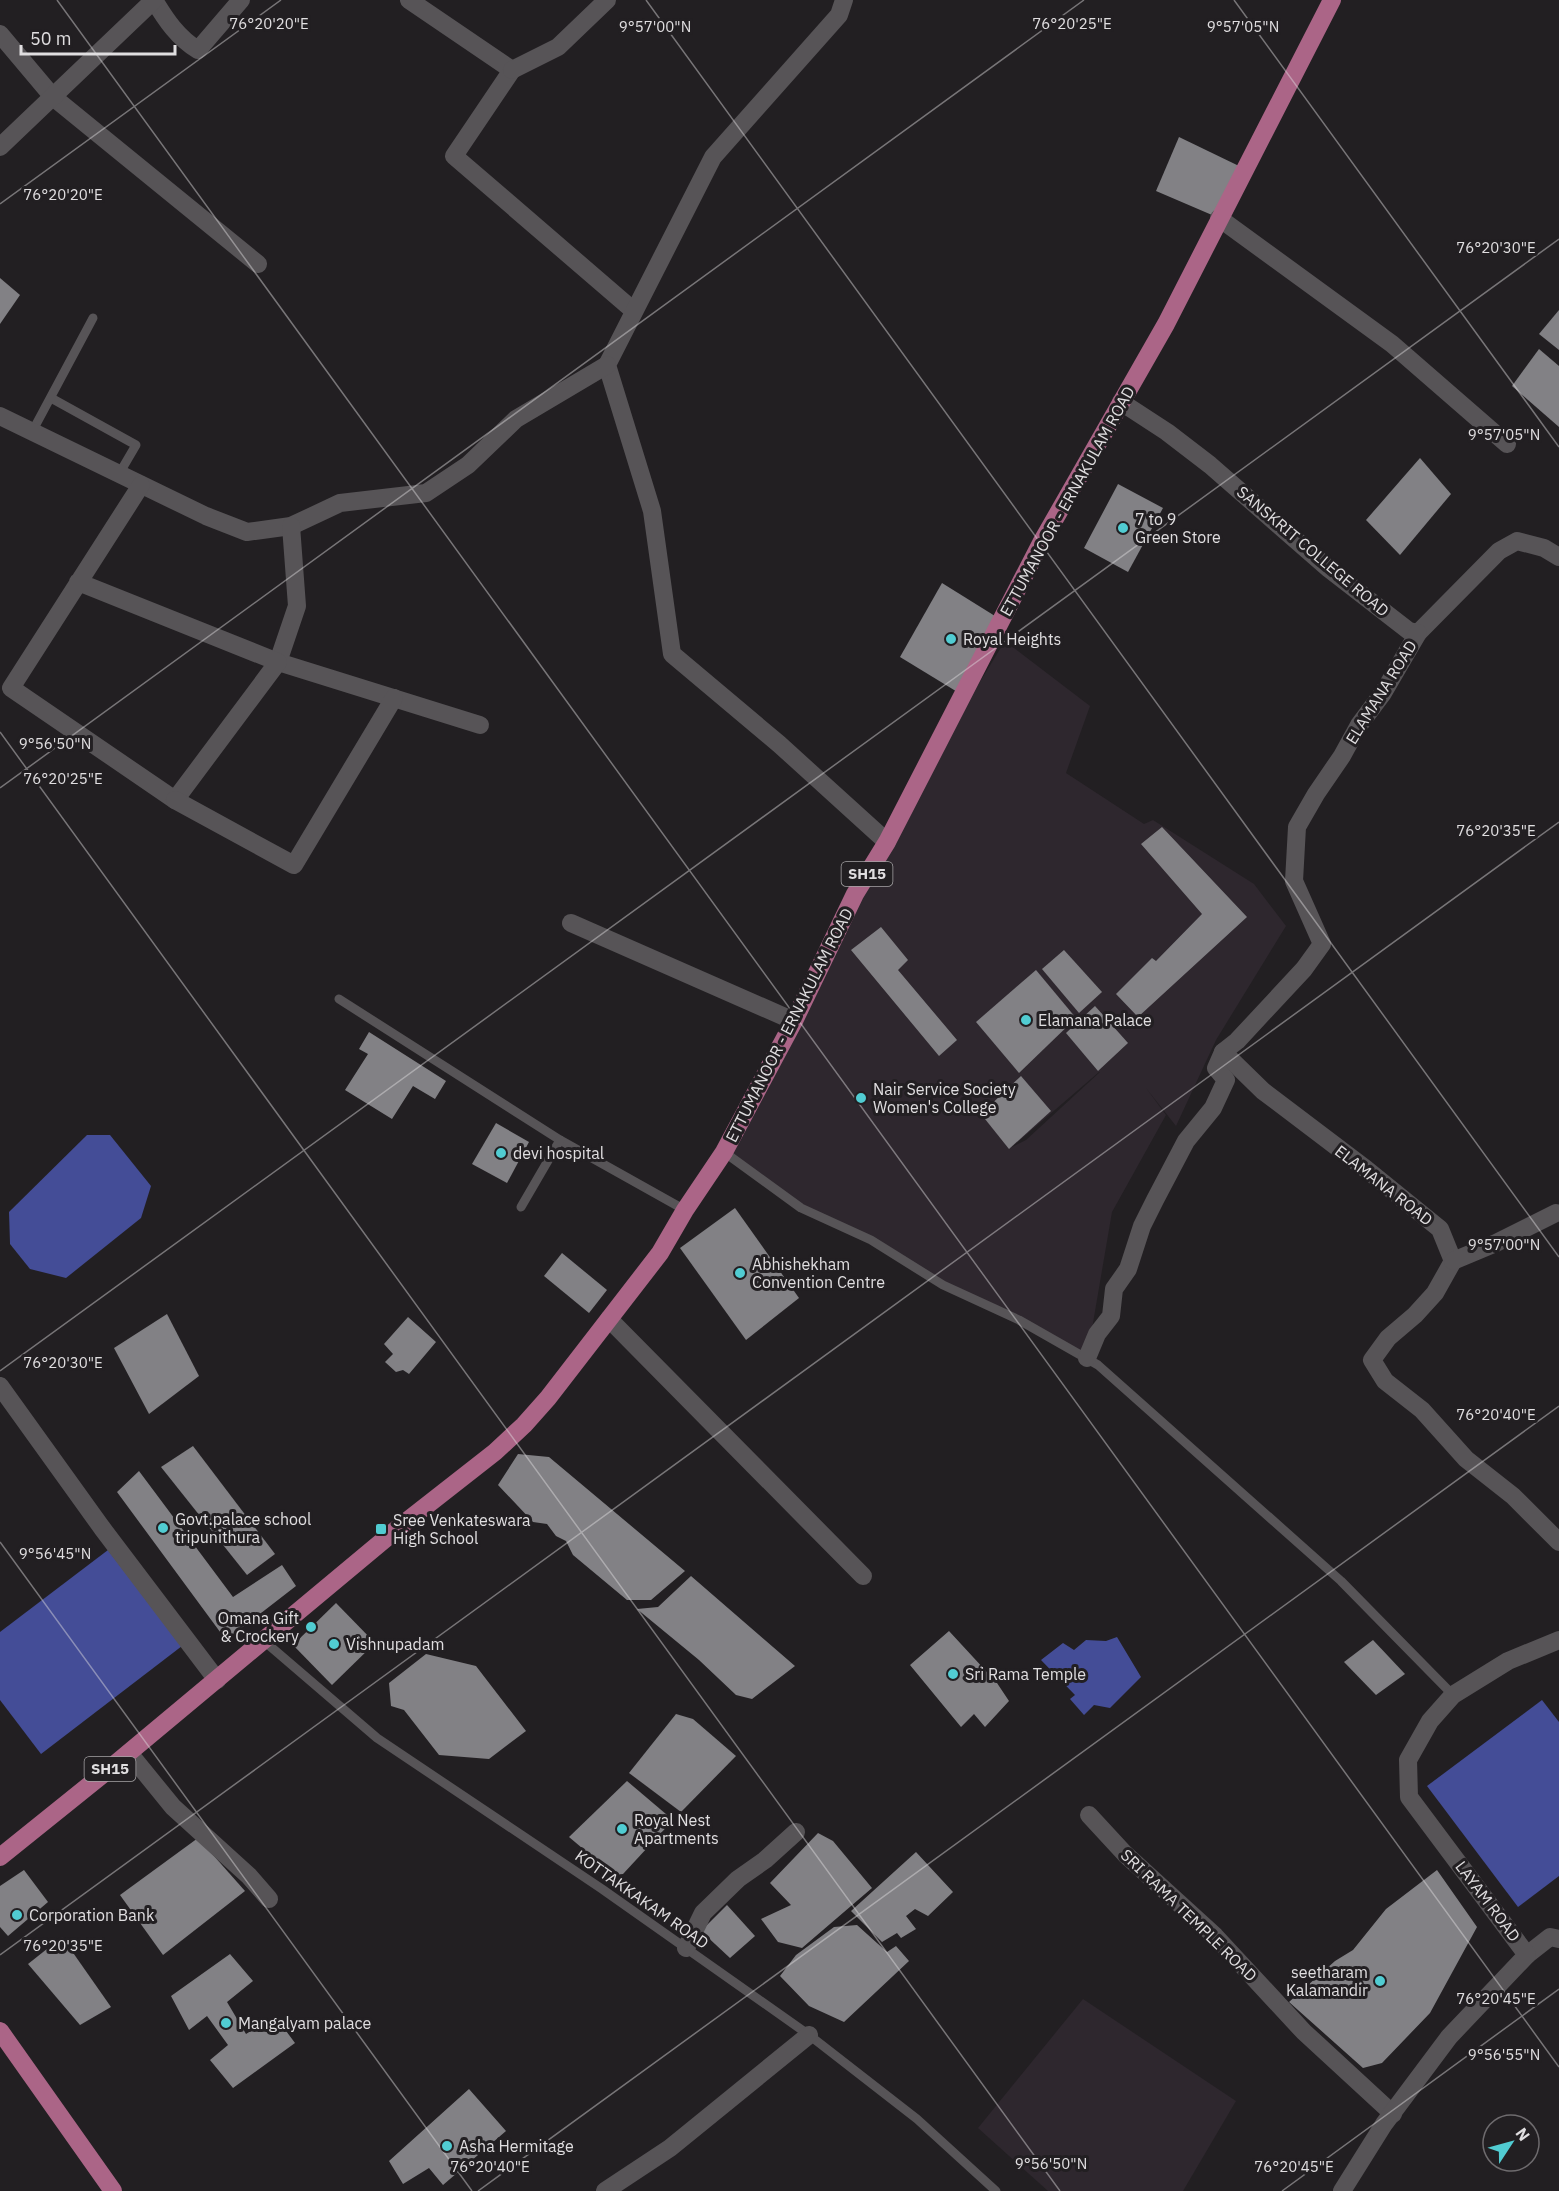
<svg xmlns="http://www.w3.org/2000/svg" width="1559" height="2191" font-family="'IBM Plex Sans',sans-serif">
  <rect width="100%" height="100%" fill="#221f22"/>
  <g fill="#2e272e" fill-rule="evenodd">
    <path d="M1005 641 1090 706 1066 773 1144 824 1153 820 1254 884 1286 926 1216 1040 1176 1126 1146 1088 1166 1115 1112 1212 1087 1358 943 1285 871 1240 801 1208 724 1152 970 698ZM1100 1072 1026 1140 1012 1147 1099 1072Z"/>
    <path d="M1083 1999 1236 2101 1183 2191H1048L978 2128Z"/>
  </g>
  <g fill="#444d97">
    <path d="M87 1135H110L151 1186 141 1218 66 1278 30 1269 10 1244 9 1212Z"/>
    <path d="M108 1550 182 1646 41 1754 0 1700V1632Z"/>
    <path d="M1117 1637 1141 1677 1110 1708 1094 1705 1084 1715 1070 1699 1075 1695 1041 1660 1063 1643 1074 1650 1086 1640 1106 1641Z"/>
    <path d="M1542 1700 1559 1722V1876L1518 1907 1427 1786Z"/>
  </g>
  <g fill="#828185">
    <path d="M1179 137 1239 166 1219 218 1156 191Z"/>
    <path d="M0 278 20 295 0 324Z"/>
    <path d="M1559 310V350L1539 334Z"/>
    <path d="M1539 349 1559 366V427L1512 386Z"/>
    <path d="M1420 458 1451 494 1400 555 1366 520Z"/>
    <path d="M1118 484 1163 508 1128 572 1084 548Z"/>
    <path d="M942 583 1003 621 959 693 900 657Z"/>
    <path d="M1162 827 1247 917 1138 1017 1116 994 1152 958 1156 961 1202 914 1141 844Z"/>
    <path d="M881 927 908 960 898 970 957 1040 939 1056 851 950Z"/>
    <path d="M1064 950 1102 992 1079 1013 1042 969Z"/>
    <path d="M1036 970 1076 1018 1019 1073 976 1022Z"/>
    <path d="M1095 1006 1128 1043 1098 1071 1066 1033Z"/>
    <path d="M369 1032 446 1081 435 1099 413 1086 392 1119 345 1090 368 1054 359 1049Z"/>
    <path d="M1021 1076 1051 1111 1009 1149 981 1114Z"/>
    <path d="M496 1123 529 1142 507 1183 472 1164Z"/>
    <path d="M735 1208 799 1298 746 1340 680 1248Z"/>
    <path d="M562 1253 607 1290 589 1313 544 1276Z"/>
    <path d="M167 1314 199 1376 149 1414 114 1348Z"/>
    <path d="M408 1317 436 1342 409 1374 403 1370 396 1372 385 1362 393 1354 384 1344Z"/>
    <path d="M193 1446 275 1554 247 1575 161 1467Z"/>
    <path d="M518 1454 549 1457 685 1571 651 1600H627L573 1555 566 1541 556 1536 547 1524 533 1522 498 1485Z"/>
    <path d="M139 1471 233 1597 282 1565 296 1586 226 1640 117 1492Z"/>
    <path d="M691 1576 795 1666 752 1699 736 1695 699 1660 637 1609 658 1607Z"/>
    <path d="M336 1603 375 1643 332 1685 293 1645Z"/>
    <path d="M949 1631 997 1683 1009 1701 985 1727 974 1714 961 1727 910 1665Z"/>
    <path d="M1373 1640 1405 1674 1376 1695 1344 1662Z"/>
    <path d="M426 1654 476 1666 526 1731 489 1759 439 1755 404 1710 391 1706 389 1683Z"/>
    <path d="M676 1714 693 1719 736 1756 681 1812 629 1773Z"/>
    <path d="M627 1781 673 1820 623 1874 614 1875 569 1837Z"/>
    <path d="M818 1833 833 1841 872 1888 802 1948 778 1942 761 1919 791 1905 770 1883Z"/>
    <path d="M198 1838 245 1891 163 1955 120 1895Z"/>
    <path d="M916 1852 953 1892 928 1916 915 1909 906 1916 916 1929 901 1938 897 1933 882 1942 851 1911Z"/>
    <path d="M24 1870 48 1902 8 1936 0 1927V1886Z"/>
    <path d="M1437 1870 1477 1927 1430 2013 1382 2063 1363 2068 1289 2002 1335 1961 1353 1950 1386 1909Z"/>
    <path d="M727 1905 755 1936 730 1958 701 1931Z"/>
    <path d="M857 1925 887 1952 896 1946 909 1961 844 2022 809 2006 780 1976 796 1955 834 1927Z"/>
    <path d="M62 1937 111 2007 80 2025 28 1964Z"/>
    <path d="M230 1954 253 1981 227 2002 246 2034 275 2016 295 2043 233 2088 210 2060 228 2045 207 2016 189 2030 171 1996Z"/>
    <path d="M469 2089 506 2131 443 2185 429 2168 403 2184 389 2161Z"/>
  </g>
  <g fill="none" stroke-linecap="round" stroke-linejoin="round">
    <g stroke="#575457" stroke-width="9">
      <path d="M51 398 136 445 119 474"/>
      <path d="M32 432 93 318"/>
      <path d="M339 999 560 1140 685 1210"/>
      <path d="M724 1152 801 1208 871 1240 943 1285 1019 1320 1098 1365 1341 1581 1453 1695"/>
      <path d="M521 1207 560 1140"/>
      <path d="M264 1641 377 1738 602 1889 809 2035 917 2119 996 2191"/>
    </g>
    <g stroke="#575457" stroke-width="18">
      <path d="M154 0C166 20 178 38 198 50L241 0"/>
      <path d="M409 0 512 70 454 156 634 311"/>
      <path d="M844 0 839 15 713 157 607 365 652 511 672 654 779 744 887 842"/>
      <path d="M0 34 53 97 258 264"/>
      <path d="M512 70 558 47 607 0"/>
      <path d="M0 147 154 0"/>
      <path d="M1219 218 1392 344 1507 444"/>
      <path d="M1121 402 1167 432 1210 465 1329 569 1409 631 1418 633 1499 551 1517 541 1544 548 1559 557"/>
      <path d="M0 416 206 516 247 532 291 526 340 503 426 493 468 465 516 419 607 365"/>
      <path d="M291 526 297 606 278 662 480 725"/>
      <path d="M78 582 278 662 175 800 11 688 141 485"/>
      <path d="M175 800 294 865 394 698"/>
      <path d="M571 923 794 1021"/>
      <path d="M1223 1052 1263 1091 1366 1169 1440 1229 1453 1261 1435 1293 1415 1315 1388 1338 1372 1360 1385 1381 1422 1410 1466 1459 1513 1496 1559 1542"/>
      <path d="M1453 1261 1496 1243 1556 1213"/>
      <path d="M609 1319 863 1576"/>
      <path d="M1087 1358 1097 1334 1111 1316 1114 1289 1128 1269 1142 1226 1155 1200 1186 1141 1213 1108 1226 1080 1216 1068 1223 1052 1237 1041 1304 969 1322 944 1294 881 1297 827 1316 794 1342 756 1359 725 1383 693 1418 633"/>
      <path d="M129 1753 173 1807 249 1876 269 1899"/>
      <path d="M1089 1815 1125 1854 1215 1936 1304 2032 1393 2114"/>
      <path d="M686 1948 703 1913 738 1879 765 1860 796 1832"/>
      <path d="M1527 1955 1550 1937 1559 1939"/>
      <path d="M605 2191 670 2148 809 2035"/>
    </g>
    <g stroke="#575457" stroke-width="18">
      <path d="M0 1386 102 1528 217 1680"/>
      <path d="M1342 2191 1384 2124 1449 2037 1527 1955 1409 1797 1408 1760 1430 1721 1453 1695 1508 1661 1559 1640"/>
    </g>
    <g stroke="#ab6587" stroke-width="18">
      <path d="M0 1857 102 1775 403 1524 495 1452 524 1425 548 1398 660 1253 685 1210 724 1152 794 1021 855 894 887 842 1041 543 1166 324 1332 0"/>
      <path d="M0 2031 113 2191"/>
    </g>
  </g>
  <path fill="none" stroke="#e0dee0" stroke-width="1.5" stroke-opacity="0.45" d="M57 0 1559 2067M646 0 1559 1257M1234 0 1559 447M0 204 281 0M0 732 1060 2191M0 788 1084 0M0 1371 1559 239M0 1542 472 2191M0 1955 1559 822M478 2191 1559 1406M1282 2191 1559 1989"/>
  <g fill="#51ccd2" stroke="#221f22" stroke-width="2">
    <circle cx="1123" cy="528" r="6"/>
    <circle cx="951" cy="639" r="6"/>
    <circle cx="1026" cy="1020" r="6"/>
    <circle cx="861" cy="1098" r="6"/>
    <circle cx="501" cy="1153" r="6"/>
    <circle cx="740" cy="1273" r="6"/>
    <circle cx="163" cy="1528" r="6"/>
    <rect x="375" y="1523" width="12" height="12" rx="3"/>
    <circle cx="311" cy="1627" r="6"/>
    <circle cx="334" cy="1644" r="6"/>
    <circle cx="953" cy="1674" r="6"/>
    <circle cx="622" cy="1829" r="6"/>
    <circle cx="17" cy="1915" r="6"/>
    <circle cx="1380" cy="1981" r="6"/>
    <circle cx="226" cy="2023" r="6"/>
    <circle cx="447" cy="2146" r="6"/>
  </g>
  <g text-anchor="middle" stroke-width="6" stroke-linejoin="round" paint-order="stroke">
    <g fill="#221f22" stroke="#a7a5a7" stroke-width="1.5">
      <rect x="841.5" y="862" width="51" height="24" rx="4.5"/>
      <rect x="84.5" y="1757" width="51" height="24" rx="4.5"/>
    </g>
    <g font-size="15" font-weight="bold" fill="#e0dee0">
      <text x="867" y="879">SH15</text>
      <text x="110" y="1774">SH15</text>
    </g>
    <g font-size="16" fill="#e0dee0" stroke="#221f22">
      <text transform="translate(1067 501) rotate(-61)" y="6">ETTUMANOOR - ERNAKULAM ROAD</text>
      <text transform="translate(1313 551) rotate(40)" y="6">SANSKRIT COLLEGE ROAD</text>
      <text transform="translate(1381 692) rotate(-58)" y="6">ELAMANA ROAD</text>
      <text transform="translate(789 1025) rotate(-63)" y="6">ETTUMANOOR - ERNAKULAM ROAD</text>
      <text transform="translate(1384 1185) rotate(38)" y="6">ELAMANA ROAD</text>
      <text transform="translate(642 1899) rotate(35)" y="6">KOTTAKKAKAM ROAD</text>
      <text transform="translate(1488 1901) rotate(53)" y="6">LAYAM ROAD</text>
      <text transform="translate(1189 1915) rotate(44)" y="6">SRI RAMA TEMPLE ROAD</text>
    </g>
    <g font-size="16" fill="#e0dee0" stroke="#221f22" text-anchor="start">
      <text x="1135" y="525">7 to 9<tspan x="1135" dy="18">Green Store</tspan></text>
      <text x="963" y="645">Royal Heights</text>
      <text x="1038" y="1026">Elamana Palace</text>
      <text x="873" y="1095">Nair Service Society<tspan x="873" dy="18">Women's College</tspan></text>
      <text x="513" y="1159">devi hospital</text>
      <text x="752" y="1270">Abhishekham<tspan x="752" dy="18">Convention Centre</tspan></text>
      <text x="175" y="1525">Govt.palace school<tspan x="175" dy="18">tripunithura</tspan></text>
      <text x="393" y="1526">Sree Venkateswara<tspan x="393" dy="18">High School</tspan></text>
      <text x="299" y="1624" text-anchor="end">Omana Gift<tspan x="299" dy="18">&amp; Crockery</tspan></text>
      <text x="346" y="1650">Vishnupadam</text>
      <text x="965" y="1680">Sri Rama Temple</text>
      <text x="634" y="1826">Royal Nest<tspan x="634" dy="18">Apartments</tspan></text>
      <text x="29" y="1921">Corporation Bank</text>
      <text x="1368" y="1978" text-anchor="end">seetharam<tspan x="1368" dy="18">Kalamandir</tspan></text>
      <text x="238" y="2029">Mangalyam palace</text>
      <text x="459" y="2152">Asha Hermitage</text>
    </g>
  </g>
  <g font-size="15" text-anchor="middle" fill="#e0dee0" stroke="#221f22" stroke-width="6" stroke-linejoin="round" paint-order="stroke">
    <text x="269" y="29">76°20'20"E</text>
    <text x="1072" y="29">76°20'25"E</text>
    <text x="655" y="32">9°57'00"N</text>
    <text x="1243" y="32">9°57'05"N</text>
    <text x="63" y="200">76°20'20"E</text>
    <text x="1496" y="253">76°20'30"E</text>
    <text x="1504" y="440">9°57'05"N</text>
    <text x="55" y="749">9°56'50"N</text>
    <text x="63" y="784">76°20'25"E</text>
    <text x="1496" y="836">76°20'35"E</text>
    <text x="1504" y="1250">9°57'00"N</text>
    <text x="63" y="1368">76°20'30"E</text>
    <text x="1496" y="1420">76°20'40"E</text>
    <text x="55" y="1559">9°56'45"N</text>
    <text x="63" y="1951">76°20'35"E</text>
    <text x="1496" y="2004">76°20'45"E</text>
    <text x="1504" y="2060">9°56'55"N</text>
    <text x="1051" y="2169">9°56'50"N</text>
    <text x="490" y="2172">76°20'40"E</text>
    <text x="1294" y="2172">76°20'45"E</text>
  </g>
  <g transform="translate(1511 2143) rotate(54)"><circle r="28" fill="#221f22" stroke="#6e6b6e" stroke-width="1.5"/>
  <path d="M0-4.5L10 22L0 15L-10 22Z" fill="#51ccd2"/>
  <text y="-9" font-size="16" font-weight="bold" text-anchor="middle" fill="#e0dee0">N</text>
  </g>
  <path d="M21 45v9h154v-9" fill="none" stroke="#e0dee0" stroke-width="3"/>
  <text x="30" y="45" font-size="18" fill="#e0dee0" stroke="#221f22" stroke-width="4.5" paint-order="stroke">50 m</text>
</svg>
